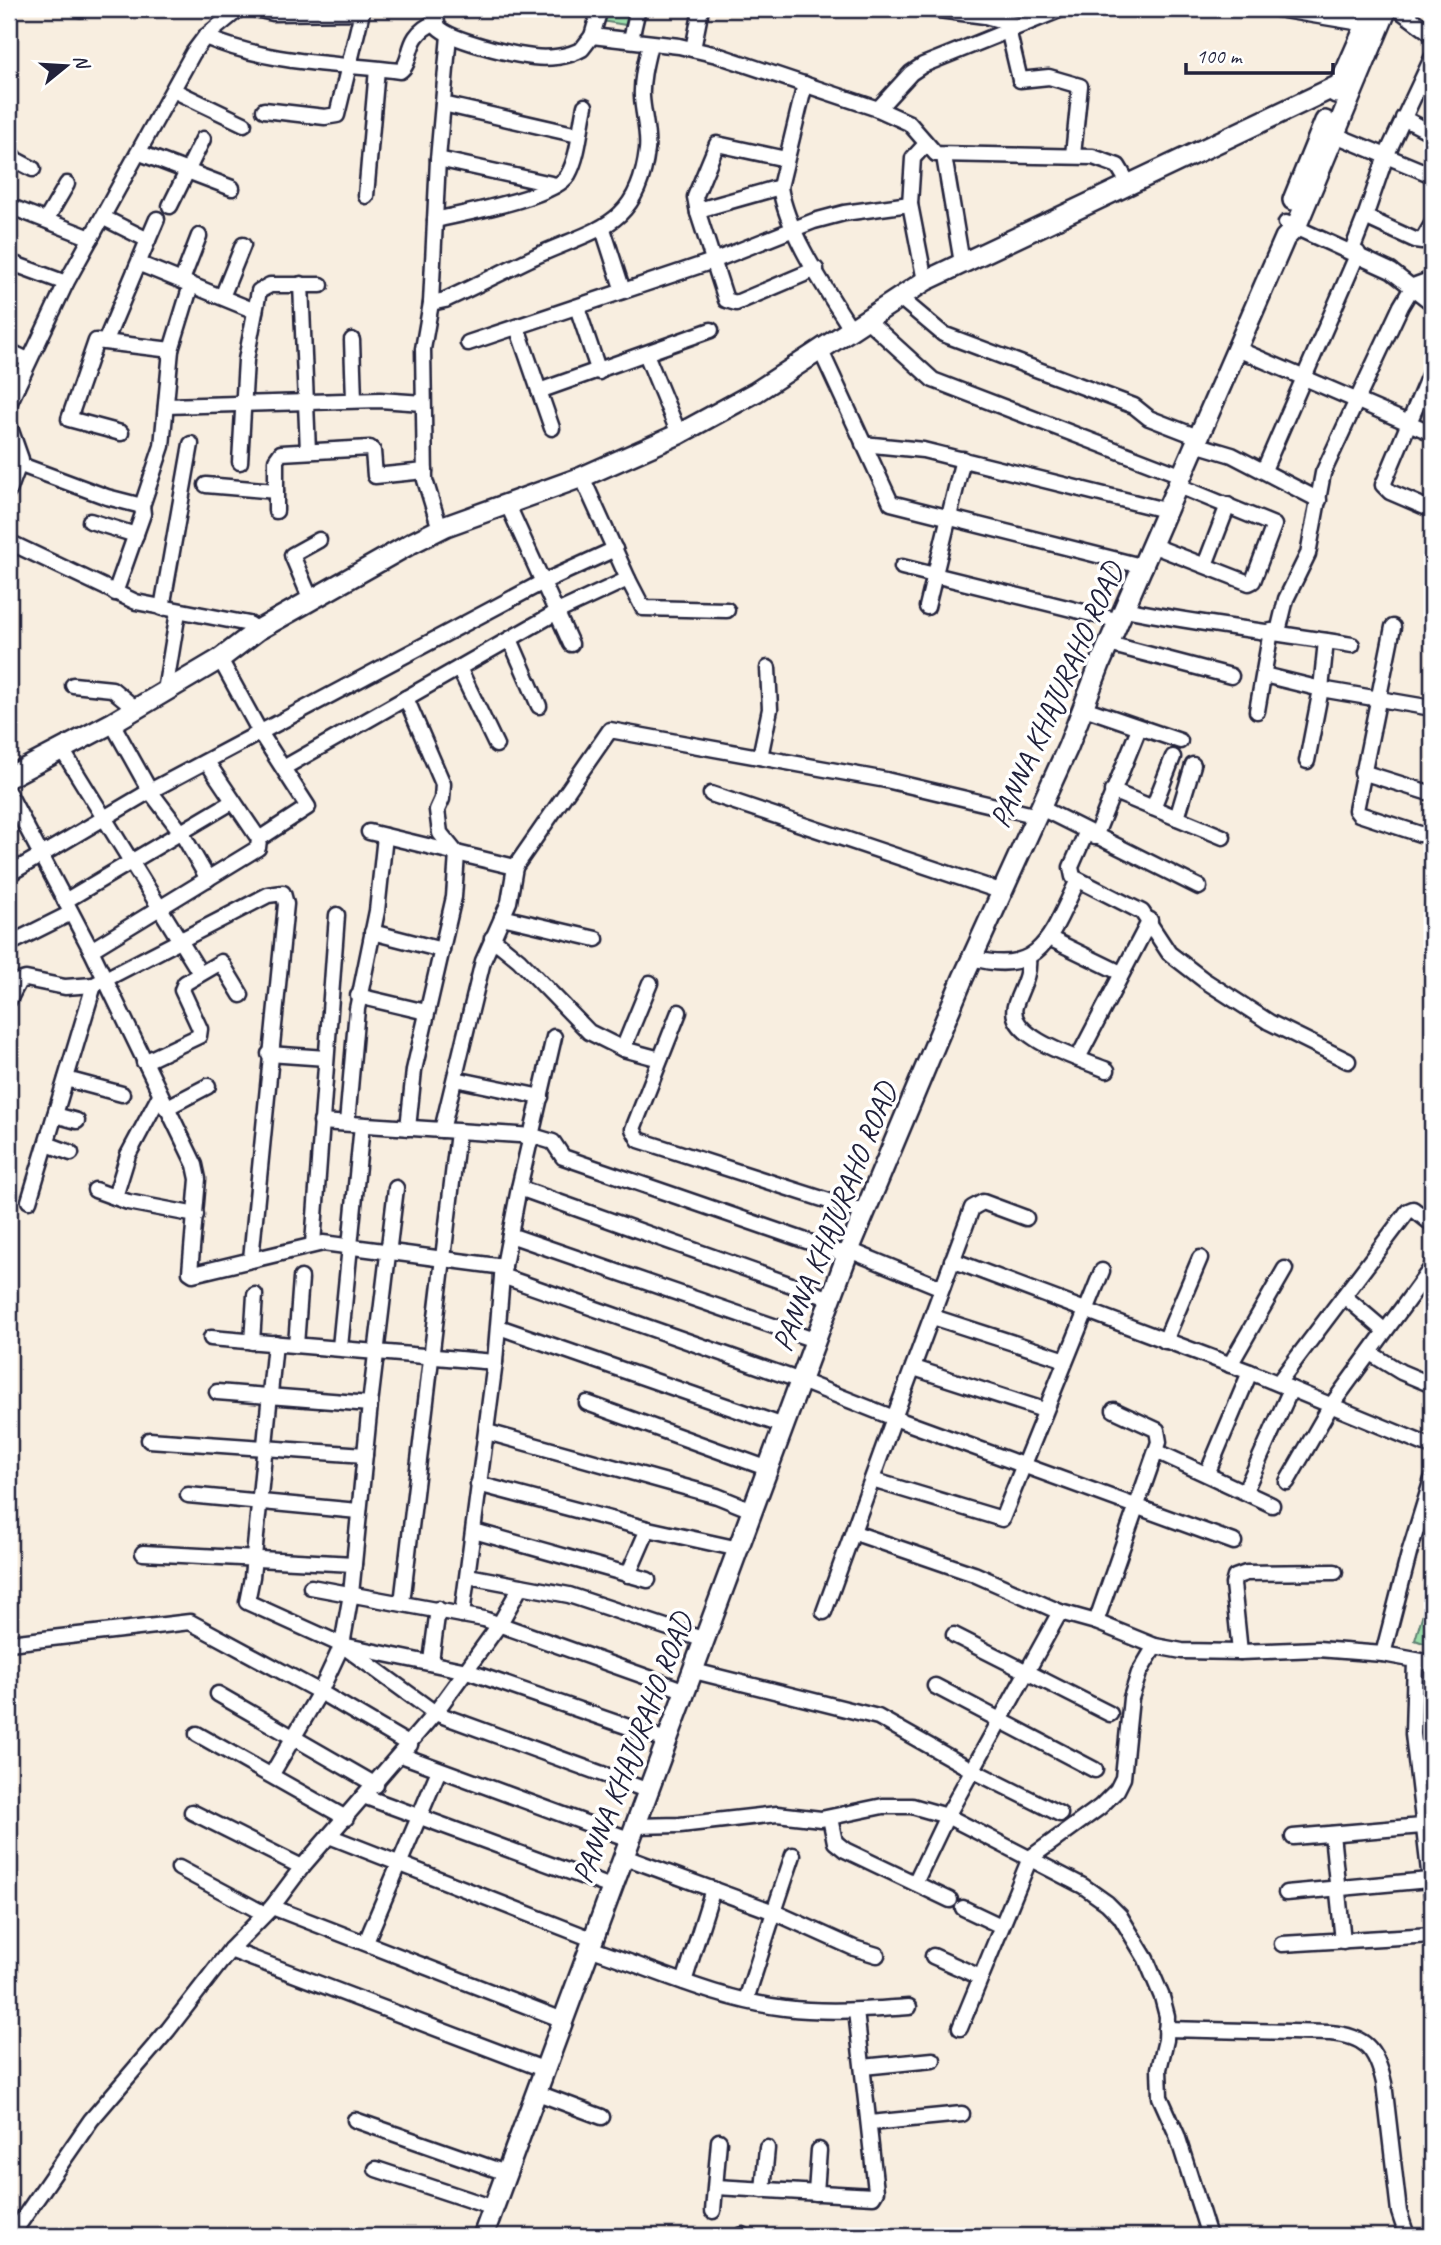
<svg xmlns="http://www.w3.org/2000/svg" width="1441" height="2245" font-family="Caveat,sans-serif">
  <rect width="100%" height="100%" fill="#f8eee0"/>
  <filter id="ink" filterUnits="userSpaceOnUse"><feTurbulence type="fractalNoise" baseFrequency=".0143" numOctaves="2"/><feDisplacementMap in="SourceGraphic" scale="14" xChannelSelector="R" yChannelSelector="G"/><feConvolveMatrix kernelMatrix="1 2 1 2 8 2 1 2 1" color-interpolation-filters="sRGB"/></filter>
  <g filter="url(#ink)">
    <g fill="#9adeaa" stroke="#5e8072" stroke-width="2">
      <path d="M603 9H635L632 26 601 21Z"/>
      <path d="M1432 1582V1646L1415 1640Z"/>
    </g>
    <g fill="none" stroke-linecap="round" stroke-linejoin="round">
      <defs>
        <g id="minor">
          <path d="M80 9H81"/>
          <path d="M255 9 273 13 362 12 337 115 325 117 264 110"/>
          <path d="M434 9 438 27C450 40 513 55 533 57 548 59 568 57 582 49L592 36 600 9"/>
          <path d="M931 9 985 16 1018 25"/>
          <path d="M1277 9 1367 24"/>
          <path d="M1398 9 1432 34"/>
          <path d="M1008 29 1020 80 1049 77 1080 86 1073 155"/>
          <path d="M592 36 679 46 717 55 878 109 909 123 936 154 1093 157 1118 166 1130 186"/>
          <path d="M205 37C270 64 332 63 400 71 415 61 402 36 436 22"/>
          <path d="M631 39 638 9"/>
          <path d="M693 49 701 9"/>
          <path d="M805 84 780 187C787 233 826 289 851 329"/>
          <path d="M173 90 244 124"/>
          <path d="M443 104 578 135"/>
          <path d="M878 109 911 73 923 65 1062 9"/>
          <path d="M1403 118 1432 133"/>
          <path d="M1333 134 1432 175"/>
          <path d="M9 151 16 160 33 169"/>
          <path d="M140 153 232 188"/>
          <path d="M944 156 962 263"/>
          <path d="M438 159 556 185"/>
          <path d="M780 187 702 209 698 213 726 300 736 303 816 269"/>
          <path d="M366 196 377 69"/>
          <path d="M9 206 91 238"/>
          <path d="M170 206 203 139"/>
          <path d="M698 213 695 197 717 144 786 159"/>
          <path d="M1365 217 1386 156 1432 58"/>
          <path d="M104 218 148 240 106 340"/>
          <path d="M46 220 67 184"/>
          <path d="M435 220C461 214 556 197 568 175 579 156 580 127 585 106"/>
          <path d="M1286 223 1391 271 1432 303"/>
          <path d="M603 229 623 291"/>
          <path d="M148 240 157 219"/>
          <path d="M1352 250 1365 217 1415 240 1422 241 1432 224"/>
          <path d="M9 262 66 283"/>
          <path d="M140 264 255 311"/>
          <path d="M182 280 199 236"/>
          <path d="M925 281 910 204 913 158 926 144"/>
          <path d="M301 284 308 451"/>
          <path d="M222 297 243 245"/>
          <path d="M899 297 943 334 1134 406 1149 418 1198 437"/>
          <path d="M431 303 445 300C476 286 506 270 536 256 594 229 638 228 647 150 649 133 643 114 642 97 641 79 646 61 650 44"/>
          <path d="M577 307 599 372"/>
          <path d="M866 319 933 380 1183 476"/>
          <path d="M517 327 552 428"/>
          <path d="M352 340 354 400"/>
          <path d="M468 343 713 261 814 221 844 213 910 204"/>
          <path d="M1235 348 1432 433"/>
          <path d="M9 351 28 360"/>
          <path d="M821 351 891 503 1145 567"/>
          <path d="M646 354 679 434"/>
          <path d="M1432 368 1383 485 1390 492 1432 510"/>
          <path d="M539 391 711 330"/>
          <path d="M9 404 66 283 193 53 205 37 239 9"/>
          <path d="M166 406 380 400 423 403"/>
          <path d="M9 425 21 459 9 491"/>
          <path d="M121 433 69 419 96 341 171 350"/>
          <path d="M863 444 923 450 1169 511"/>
          <path d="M1195 444 1232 455 1319 500"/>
          <path d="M240 462 246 360 259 291 270 285H321"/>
          <path d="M21 465 107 497 142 506 162 446 171 350 191 285"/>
          <path d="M1264 470 1358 253"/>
          <path d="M206 485 276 491"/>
          <path d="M507 503 571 644"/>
          <path d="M276 511V460L281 453 370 448 373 451 375 476 425 471"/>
          <path d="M90 521 136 535"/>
          <path d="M440 529 425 480 423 349 431 303 438 159 449 35"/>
          <path d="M9 542 136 602 249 624 258 630"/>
          <path d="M1154 546 1249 583 1253 581 1274 525 1179 486"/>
          <path d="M1205 565 1228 505"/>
          <path d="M902 567 1120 621"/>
          <path d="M628 579 643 608 727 610"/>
          <path d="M115 593 143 514 142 506"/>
          <path d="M311 600 292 555 319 540"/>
          <path d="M927 607 963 459"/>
          <path d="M162 608 191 444"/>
          <path d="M1125 609C1201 625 1276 632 1352 645"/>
          <path d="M1393 627 1356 810 1359 814 1420 834"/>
          <path d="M1278 632 1286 599 1308 554 1323 473 1401 306 1413 286 1432 279"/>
          <path d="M510 639 539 706"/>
          <path d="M1326 641 1321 689 1432 708"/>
          <path d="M1109 644 1231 676"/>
          <path d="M220 659 261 734 308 807 259 839"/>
          <path d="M459 668 496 745"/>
          <path d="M1264 675 1321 689 1307 761"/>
          <path d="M73 685 112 689 135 708"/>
          <path d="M165 691 178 612"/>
          <path d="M406 698 443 784 442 799 437 810 440 833 457 854 454 897 414 1070 408 1128"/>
          <path d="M1084 708 1180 741"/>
          <path d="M1257 711 1271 631"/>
          <path d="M112 723 150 791 181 832 208 879"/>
          <path d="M61 748 200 973"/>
          <path d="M760 757 770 709 768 668"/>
          <path d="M285 767 557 612 628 579 582 477"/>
          <path d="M1362 772 1426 792"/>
          <path d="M1112 791 1223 837"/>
          <path d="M9 794 91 950 195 1165 198 1179 190 1272 193 1274 323 1243 504 1267"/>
          <path d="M711 794 1003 892"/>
          <path d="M1041 808 1199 887"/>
          <path d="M1153 808 1173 757"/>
          <path d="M1177 818 1193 765"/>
          <path d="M369 832 515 867 610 730 886 780 1038 816"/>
          <path d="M1086 833 1071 867 1073 877 1142 912 1169 953 1204 980 1269 1022 1348 1061"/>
          <path d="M1095 837 1139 728"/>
          <path d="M9 874 150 791 543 582 615 549"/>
          <path d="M65 901 232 802"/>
          <path d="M502 917 596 939"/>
          <path d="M372 932 442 950"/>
          <path d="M492 938 519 960 589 1032 623 1049 660 1059"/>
          <path d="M1049 938 1121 973"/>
          <path d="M9 944 71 913"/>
          <path d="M91 950 258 848 259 839 207 762"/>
          <path d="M973 958C1042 978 1052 932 1078 880"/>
          <path d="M1028 959C1030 976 1020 990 1015 1006 1006 1038 1083 1060 1107 1070"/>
          <path d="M358 996 426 1012"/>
          <path d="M9 1000 19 981 26 979 65 987 94 985"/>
          <path d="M679 1012 633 1129 639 1140 866 1213"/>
          <path d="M623 1049 650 983"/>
          <path d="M269 1054 326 1058"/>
          <path d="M1078 1058 1150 920"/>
          <path d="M144 1062 199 1036 200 1029 182 990 185 983 221 962 241 995"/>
          <path d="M66 1079 122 1094"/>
          <path d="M455 1079 541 1097"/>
          <path d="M166 1108 208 1086"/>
          <path d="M55 1115 77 1121"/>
          <path d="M321 1122 533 1136 553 1142 563 1157 847 1255"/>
          <path d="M347 1123 357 1009 377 911 385 836"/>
          <path d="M442 1130 483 961 509 902 515 867"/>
          <path d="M47 1144 71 1153"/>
          <path d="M519 1188 831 1299"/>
          <path d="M95 1190 128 1202 196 1215"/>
          <path d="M115 1197 128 1155 160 1095"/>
          <path d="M29 1201 94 985 268 895 283 893 286 904 251 1259"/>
          <path d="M1026 1218 983 1202 972 1208 894 1418 1234 1542"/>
          <path d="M510 1235 817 1341"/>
          <path d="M313 1244 337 915"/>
          <path d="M849 1250 942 1288"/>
          <path d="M952 1260 1250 1372 1432 1447"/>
          <path d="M502 1276 801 1381 894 1418 824 1612"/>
          <path d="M1344 1296 1385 1331"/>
          <path d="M933 1317 1063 1359"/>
          <path d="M499 1327 784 1426"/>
          <path d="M211 1338 495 1362"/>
          <path d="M1165 1341 1200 1258"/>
          <path d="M252 1342 255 1295"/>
          <path d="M275 1343 252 1577 247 1602 342 1645 435 1713 649 1791"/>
          <path d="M296 1345 301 1278"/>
          <path d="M340 1347 362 1125"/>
          <path d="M1370 1353 1401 1372 1432 1385"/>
          <path d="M1230 1365 1285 1269"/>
          <path d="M914 1368 1044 1410"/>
          <path d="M1278 1383 1408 1211 1413 1209 1432 1224"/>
          <path d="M217 1392 370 1404"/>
          <path d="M587 1403 769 1469"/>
          <path d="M487 1432 717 1496 754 1511"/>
          <path d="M149 1440 365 1455"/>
          <path d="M1156 1451 1272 1505"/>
          <path d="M1207 1474 1250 1372"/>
          <path d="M872 1480 1002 1519 1102 1271"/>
          <path d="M1287 1482 1330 1407 1432 1267"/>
          <path d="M478 1484 648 1529 739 1549"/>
          <path d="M1245 1491 1291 1389"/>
          <path d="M188 1495 358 1511"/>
          <path d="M474 1531 648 1580"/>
          <path d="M855 1533 974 1574 1060 1612 1096 1622 1155 1646 1182 1651 1240 1652 1318 1649 1383 1654 1432 1663"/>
          <path d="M143 1553 354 1564"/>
          <path d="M628 1575 648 1529"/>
          <path d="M468 1576 521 1586"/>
          <path d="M311 1587 484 1619 686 1691"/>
          <path d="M402 1603 458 1132"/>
          <path d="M462 1615 495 1362 502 1276 519 1188 554 1037"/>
          <path d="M1096 1622 1159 1442 1157 1430 1114 1410"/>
          <path d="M954 1635 1110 1714"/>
          <path d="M9 1643 190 1622 320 1692 410 1745"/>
          <path d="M342 1645 351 1594 370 1404 396 1188"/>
          <path d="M1240 1652 1233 1584 1235 1577 1246 1573 1335 1572"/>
          <path d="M1383 1654 1410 1550 1432 1479"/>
          <path d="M1415 1660 1413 1734 1432 1897"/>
          <path d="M431 1661 438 1609"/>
          <path d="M694 1671 878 1717 972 1770 1060 1814"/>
          <path d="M935 1686 1095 1770"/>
          <path d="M218 1694 376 1785"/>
          <path d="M197 1734 346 1818"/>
          <path d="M401 1755 629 1839"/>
          <path d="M272 1774 320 1692 342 1645 467 1671 669 1741"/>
          <path d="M366 1797 611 1887"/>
          <path d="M192 1812 302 1867"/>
          <path d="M830 1818 835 1842 845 1850 950 1900"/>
          <path d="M634 1826 680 1825 777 1814 821 1819 883 1806H912L947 1816 1083 1886 1107 1903 1120 1916 1146 1959 1162 1997 1167 2016 1166 2040 1159 2069 1160 2097 1177 2135 1209 2236"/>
          <path d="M1332 1834 1343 1941"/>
          <path d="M329 1836 592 1939"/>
          <path d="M1293 1837 1422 1826"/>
          <path d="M622 1856 774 1912 793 1855"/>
          <path d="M179 1868 263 1913"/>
          <path d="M915 1883 947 1816 1060 1612"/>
          <path d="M1286 1893 1429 1880"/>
          <path d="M272 1907 563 2020"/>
          <path d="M963 1908 1001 1926"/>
          <path d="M366 1942 439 1770"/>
          <path d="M1282 1944 1432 1935"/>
          <path d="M589 1948C653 1969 718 2000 785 2008 827 2013 868 2010 909 2007"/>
          <path d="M230 1950 543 2069"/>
          <path d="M933 1956 980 1977"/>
          <path d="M684 1982 713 1889"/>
          <path d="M746 2000 774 1912 854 1948 877 1955"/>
          <path d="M960 2028 1030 1858 1100 1807 1117 1790 1123 1778 1131 1698 1139 1673 1155 1646"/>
          <path d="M1166 2029 1330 2033C1365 2036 1376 2048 1384 2083L1399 2212 1407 2236"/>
          <path d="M863 2067 933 2060"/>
          <path d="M535 2092 602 2117"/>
          <path d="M355 2120 506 2173"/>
          <path d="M870 2123 962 2114"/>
          <path d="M376 2169 494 2208"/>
          <path d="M716 2187 873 2196 876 2191 856 2011"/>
          <path d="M763 2190 767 2148"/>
          <path d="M816 2193 819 2150"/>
          <path d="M713 2211 719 2141"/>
          <path d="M11 2236 91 2120 168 2030 230 1950 272 1907 302 1867 435 1713 499 1625 521 1586 569 1595 705 1640"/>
          <path d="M740 2236 743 2235"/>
        </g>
        <g id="major">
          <path d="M1336 93 1369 18"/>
          <path d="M1293 200 1325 121"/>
          <path d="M9 777 112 723 220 659 258 630 412 543 446 526 582 477 679 434 756 392 925 281 1339 85"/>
          <path d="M483 2236 849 1250 963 978 1068 747 1100 664 1285 238 1296 227 1387 9"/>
        </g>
      </defs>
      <use href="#minor" stroke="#22223b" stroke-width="19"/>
      <use href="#major" stroke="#22223b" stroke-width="24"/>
      <use href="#minor" stroke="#fff" stroke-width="14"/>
      <use href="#major" stroke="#fff" stroke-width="19"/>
    </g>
  </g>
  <g text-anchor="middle" stroke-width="7" stroke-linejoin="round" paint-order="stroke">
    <g font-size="30" fill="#22223b" stroke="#fff">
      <text transform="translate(1056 695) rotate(-66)" y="10">PANNA KHAJURAHO ROAD</text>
      <text transform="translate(834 1217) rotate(-68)" y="10">PANNA KHAJURAHO ROAD</text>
      <text transform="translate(632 1748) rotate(-69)" y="10">PANNA KHAJURAHO ROAD</text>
    </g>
  </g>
  <rect width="1441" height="2245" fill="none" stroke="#fff" stroke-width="35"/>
  <rect x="18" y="18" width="1406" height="2210" fill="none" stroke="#22223b" stroke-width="2.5" filter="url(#ink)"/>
  <g transform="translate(66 66) rotate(72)" stroke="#ffffff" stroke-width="5" paint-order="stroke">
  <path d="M0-5L12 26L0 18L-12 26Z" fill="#22223b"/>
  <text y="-10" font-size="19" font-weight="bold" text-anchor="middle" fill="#22223b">N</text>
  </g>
  <path d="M1186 63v10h147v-10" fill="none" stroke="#22223b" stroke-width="3.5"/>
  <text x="1196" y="63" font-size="21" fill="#22223b" stroke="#ffffff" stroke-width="5" paint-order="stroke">100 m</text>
</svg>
